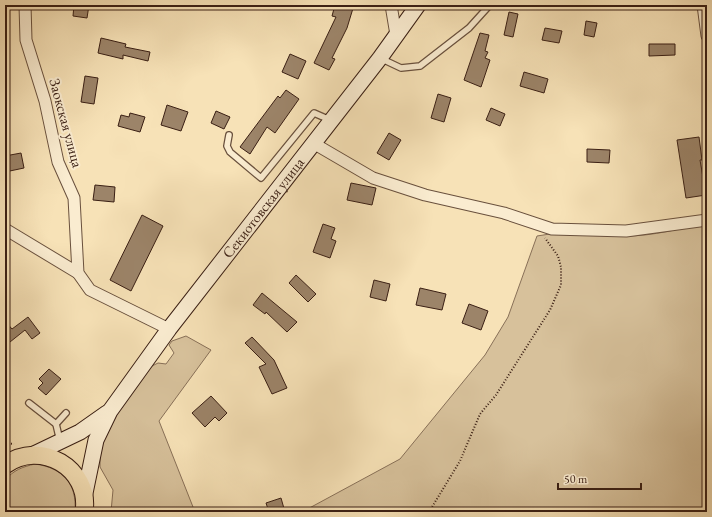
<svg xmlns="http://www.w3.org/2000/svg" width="712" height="517" font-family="'EB Garamond',serif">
  <rect width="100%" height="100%" fill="#f7e2b7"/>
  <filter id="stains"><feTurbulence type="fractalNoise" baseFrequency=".005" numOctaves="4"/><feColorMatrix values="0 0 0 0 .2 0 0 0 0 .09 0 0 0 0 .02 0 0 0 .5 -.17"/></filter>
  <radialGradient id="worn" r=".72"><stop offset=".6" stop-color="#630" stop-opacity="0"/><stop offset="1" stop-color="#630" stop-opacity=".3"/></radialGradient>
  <g fill="#d7c19b" stroke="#887058">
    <path d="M707 222V512H302L400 459 485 355 508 317 537 236C566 230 596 237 626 236 653 236 680 229 707 222Z"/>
    <path d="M186 336 211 350 159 421 195 512H111L113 490 100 467V448L122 399 148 368 158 363 166 364 174 353 169 345 172 341Z"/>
    <path d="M35 464C63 468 77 483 75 512H5V480C14 470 22 467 35 464Z"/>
  </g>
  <g fill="#9c8469" stroke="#3a1f14">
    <path d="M74 5H89L87 18 73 16Z"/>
    <path d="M335 5H354L347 28 332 58 335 59 329 70 314 63 336 17 332 16Z"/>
    <path d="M509 12 518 14 513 37 504 35Z"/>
    <path d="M586 21 597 23 594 37 584 35Z"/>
    <path d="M545 28 562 31 559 43 542 40Z"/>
    <path d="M480 33 489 35 485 51 488 52 485 58 490 60 481 87 464 80Z"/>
    <path d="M101 38 126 44 125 47 150 52 148 61 123 55V59L98 53Z"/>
    <path d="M649 44H675V55L649 56Z"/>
    <path d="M290 54 306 61 298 79 282 72Z"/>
    <path d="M524 72 548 79 544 93 520 86Z"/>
    <path d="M85 76 98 78 94 104 81 102Z"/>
    <path d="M286 90 299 99 275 133 267 127 250 154 240 147 278 96 280 98Z"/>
    <path d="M438 94 451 98 444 122 431 118Z"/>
    <path d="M167 105 188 112 181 131 161 125Z"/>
    <path d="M491 108 505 114 500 126 486 120Z"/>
    <path d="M216 111 230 117 224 129 211 123Z"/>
    <path d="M130 113 145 117 140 132 118 126 121 115 129 117Z"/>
    <path d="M389 133 401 140 389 160 377 153Z"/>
    <path d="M699 137 702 160H700L706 195 686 198 677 140Z"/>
    <path d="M587 149 610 150 609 163 587 162Z"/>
    <path d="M21 153 24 168 5 172V156Z"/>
    <path d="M351 183 376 188 372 205 347 200Z"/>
    <path d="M95 185 115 187 114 202 93 200Z"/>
    <path d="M142 215 163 226 131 291 110 280Z"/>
    <path d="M323 224 335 228 331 239 336 241 330 258 313 252Z"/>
    <path d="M296 275 316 294 308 302 289 283Z"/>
    <path d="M374 280 390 284 386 301 370 297Z"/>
    <path d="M420 288 446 294 442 310 416 305Z"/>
    <path d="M262 293 297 322 287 332 266 312 265 314 253 305Z"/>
    <path d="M469 304 488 311 481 330 462 323Z"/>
    <path d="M28 317 40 333 32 339 25 330 5 346V321L12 329Z"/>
    <path d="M252 337 274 360 287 388 272 394 259 367 266 364 245 343Z"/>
    <path d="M49 369 61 379 46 395 38 388 43 383 39 379Z"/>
    <path d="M211 396 227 413 219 421 215 417 205 427 192 413Z"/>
    <path d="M281 498 285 512H269L266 503Z"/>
  </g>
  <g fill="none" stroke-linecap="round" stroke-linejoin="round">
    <defs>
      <g id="lane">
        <path d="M382 59 401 68 420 66 469 28 488 7"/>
        <path d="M229 135 227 146 230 152 261 178 314 113 330 120"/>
        <path d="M29 403 56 424 60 441"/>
        <path d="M56 424 66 413"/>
      </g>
      <g id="street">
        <path d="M25 5 26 40 45 101 58 162 74 198 78 273 90 290 169 329"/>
        <path d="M391 5 396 35"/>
        <path d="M703 5 707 36"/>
        <path d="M313 143 373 178 425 195 504 213 552 229 626 231 707 220"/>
        <path d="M5 229 78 273"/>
      </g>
      <g id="secondary">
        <path d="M32 455 80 432 107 413"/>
        <path id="s1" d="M84 498 96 440 110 411 169 329 380 58 418 5"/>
      </g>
      <path id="primary" d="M5 465C40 439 91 468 84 512"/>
    </defs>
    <use href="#lane" stroke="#69503d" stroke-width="8"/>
    <use href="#street" stroke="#69503d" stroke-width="13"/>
    <use href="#secondary" stroke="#3a1f14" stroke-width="17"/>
    <use href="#primary" stroke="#3a1f14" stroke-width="19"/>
    <g stroke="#3a1f14" stroke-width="2" stroke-dasharray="1 2" stroke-linecap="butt">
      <path d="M5 443 14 444"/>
      <path d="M429 512 460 461 480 414 496 395 550 310 561 285V267L558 256 545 238"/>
    </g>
    <use href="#lane" stroke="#faecd0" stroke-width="5.5"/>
    <use href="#street" stroke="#faecd0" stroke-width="11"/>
    <use href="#secondary" stroke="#faecd0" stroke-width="15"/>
    <use href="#primary" stroke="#f7e2b7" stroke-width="17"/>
  </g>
  <g text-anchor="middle" stroke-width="4" stroke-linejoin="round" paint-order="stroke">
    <g font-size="15" fill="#3a1f14" stroke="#faecd0">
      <text transform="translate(66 123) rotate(75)" y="5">Заокская улица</text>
      <text dy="5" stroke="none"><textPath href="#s1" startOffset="346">Секиотовская улица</textPath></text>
    </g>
  </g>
  <rect width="712" height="517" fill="none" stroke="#f7e2b7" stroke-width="20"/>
  <rect x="6" y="6" width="700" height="505" fill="none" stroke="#3a1f14" stroke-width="2"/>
  <rect x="10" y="10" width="692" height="497" fill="none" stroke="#3a1f14"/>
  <path d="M558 483v6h83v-6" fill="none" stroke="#3a1f14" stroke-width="2"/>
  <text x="564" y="483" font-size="12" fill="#3a1f14" stroke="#faecd0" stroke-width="3" paint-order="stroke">50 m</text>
  <rect width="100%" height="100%" filter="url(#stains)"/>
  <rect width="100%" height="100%" fill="url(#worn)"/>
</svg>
